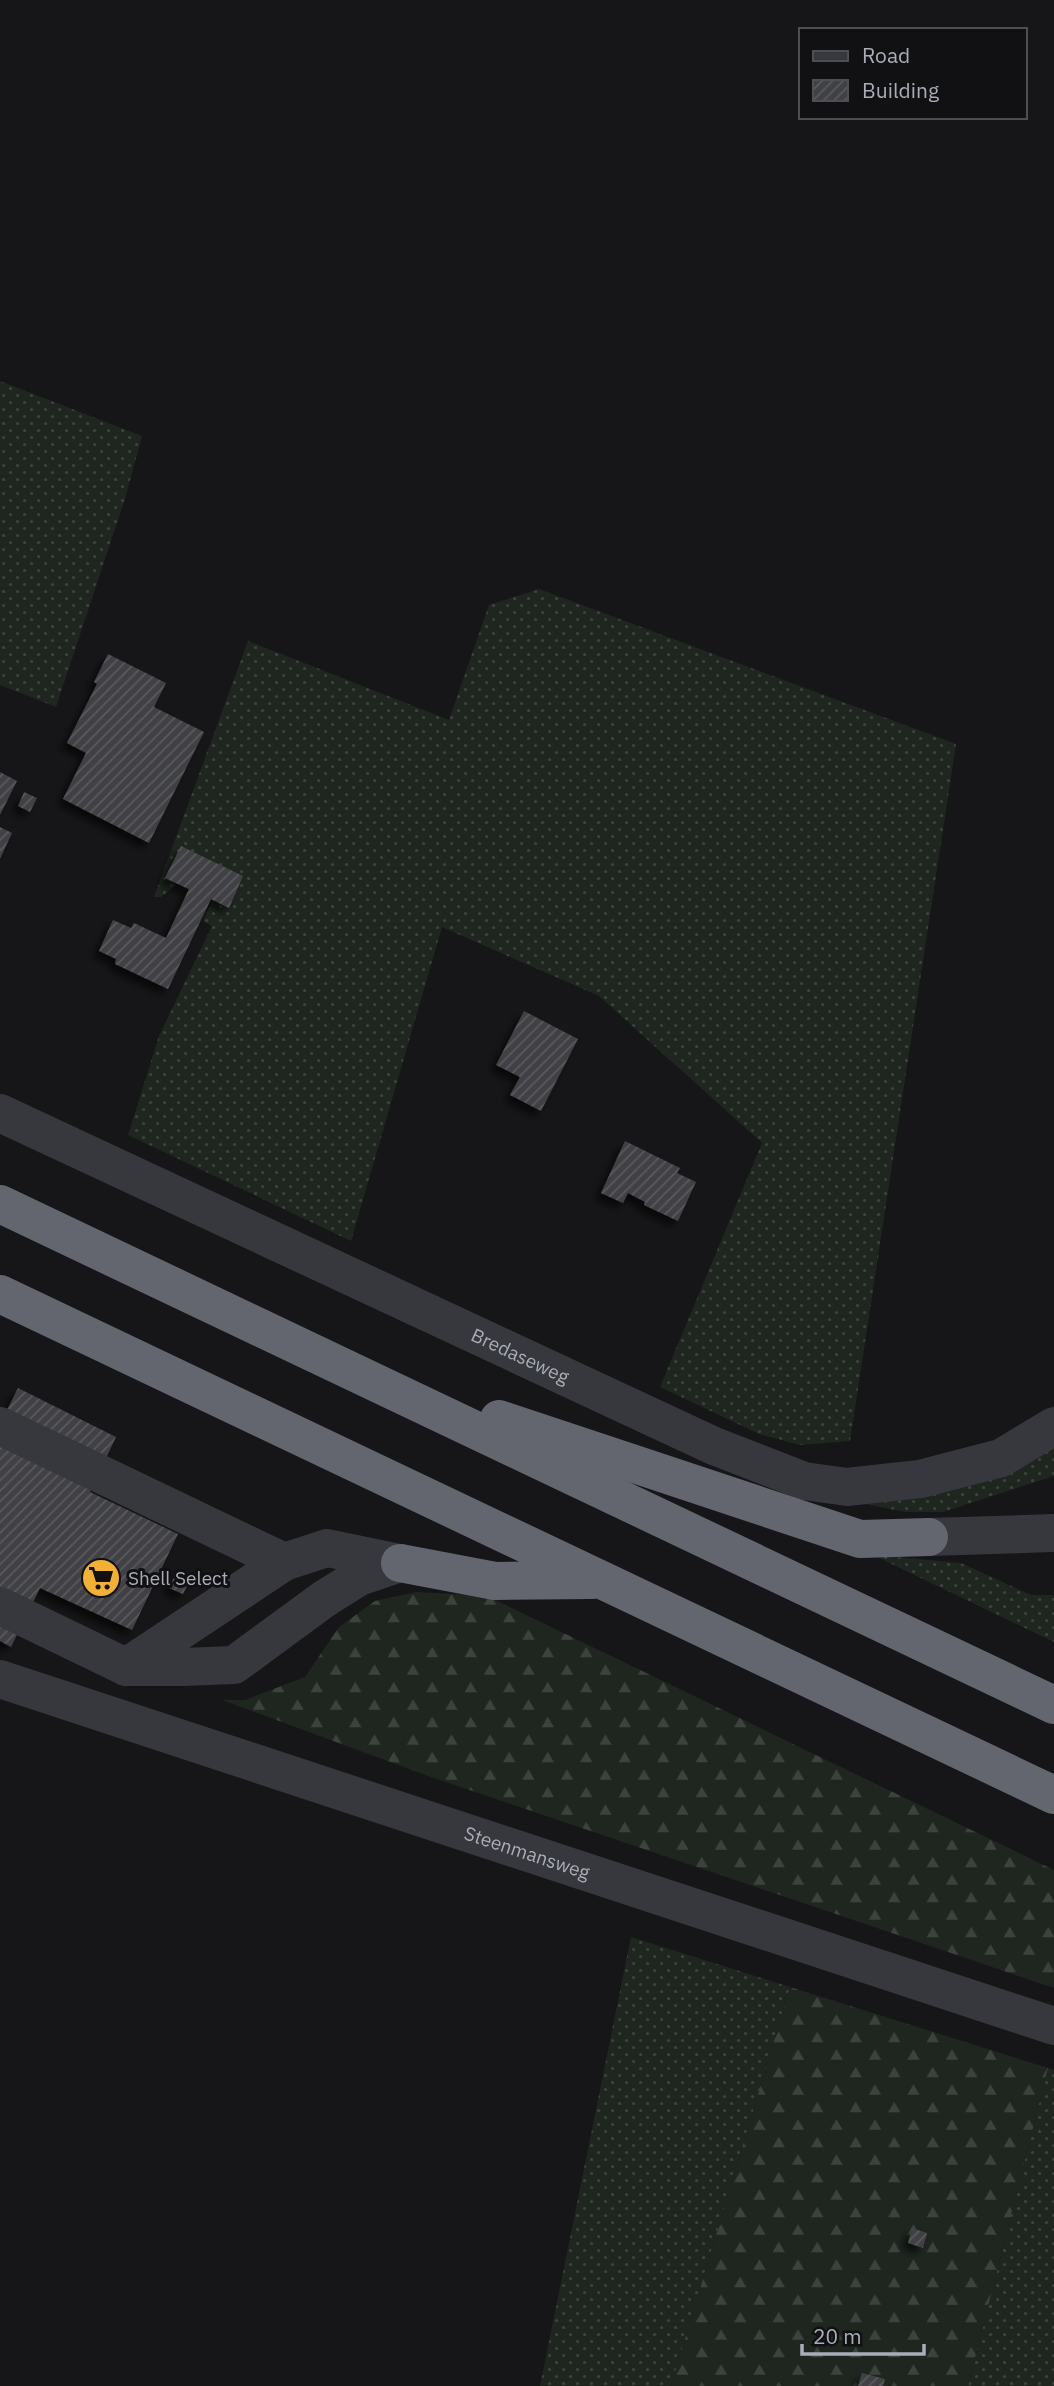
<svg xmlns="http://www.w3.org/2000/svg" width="1054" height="2386" font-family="'IBM Plex Sans',sans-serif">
  <defs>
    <pattern id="grass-dots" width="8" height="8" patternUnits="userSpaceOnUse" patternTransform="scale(1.75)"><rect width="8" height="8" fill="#1e261f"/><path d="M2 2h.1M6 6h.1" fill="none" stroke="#3c433d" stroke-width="1.8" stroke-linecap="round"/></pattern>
    <pattern id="forest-firs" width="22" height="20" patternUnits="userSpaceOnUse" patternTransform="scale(1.75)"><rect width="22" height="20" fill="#1e261f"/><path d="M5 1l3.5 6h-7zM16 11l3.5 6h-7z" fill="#3c433d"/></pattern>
    <pattern id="building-hatch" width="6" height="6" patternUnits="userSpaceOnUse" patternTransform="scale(1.75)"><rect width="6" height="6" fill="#404145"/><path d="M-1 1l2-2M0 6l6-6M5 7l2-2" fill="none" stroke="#595a5e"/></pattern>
    <filter id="shadow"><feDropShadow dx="-6" dy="6" stdDeviation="3.5" flood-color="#0009"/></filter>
  </defs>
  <rect width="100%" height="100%" fill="#161618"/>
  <g fill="url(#grass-dots)">
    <path d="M0 381 142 436 125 499 56 707 0 685Z"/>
    <path d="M539 589 956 744 850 1441 800 1445 759 1434 660 1387 762 1143 599 996 442 927 351 1241 128 1135 159 1036 212 926 203 921 211 903 177 884 161 897H154L248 641 449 720 489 605Z"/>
    <path d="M1054 1445V1476L943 1512H905L836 1498Z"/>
    <path d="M873 1555 961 1563 1031 1595H1054V1642Z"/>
    <path d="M631 1937 790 1987 671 2386H540Z"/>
    <path d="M1048 2068 1054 2070V2386H968Z"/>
  </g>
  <g fill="url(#forest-firs)">
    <path d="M416 1592 487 1596 1054 1870V1988L431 1777 222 1700H245L305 1677 339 1627 375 1601Z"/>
    <path d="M790 1987 1048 2068 968 2386H671Z"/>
  </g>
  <g fill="url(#building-hatch)" filter="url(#shadow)">
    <path d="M108 654 166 683 154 707 204 732 149 843 63 799 86 753 67 743 97 684 94 682Z"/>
    <path d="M0 772 17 781 0 815Z"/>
    <path d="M24 792 37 798 30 812 18 806Z"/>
    <path d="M0 827 12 833 0 859Z"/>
    <path d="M181 846 243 876 229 908 211 899 168 989 115 964 116 959 99 951 113 920 131 928 134 923 166 938 189 889 165 878Z"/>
    <path d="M524 1011 578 1039 541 1111 510 1095 520 1077 496 1065Z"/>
    <path d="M625 1141 680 1168 677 1173 696 1182 678 1221 644 1205 645 1202 628 1193 623 1203 601 1193Z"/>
    <path d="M18 1388 116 1437 90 1492 178 1534 132 1630 40 1588 11 1647 0 1641V1424Z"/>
    <path d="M176 1573 190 1580 183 1594 169 1588Z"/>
    <path d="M912 2228 927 2233 923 2248 908 2243Z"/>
    <path d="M862 2373 885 2379 883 2386H858Z"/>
  </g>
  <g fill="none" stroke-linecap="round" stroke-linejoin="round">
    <g stroke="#37383d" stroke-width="38">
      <path id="s1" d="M0 1113 714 1446 804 1481 847 1487 920 1479 1001 1458 1054 1426"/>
      <path d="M0 1426 284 1562 327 1548 400 1563"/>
      <path d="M929 1537 1054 1533"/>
      <path d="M0 1606 126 1667 284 1562"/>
      <path d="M126 1667H182L234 1665 324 1599 359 1577 400 1563"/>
      <path id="s2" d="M0 1679 1054 2026"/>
    </g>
    <g stroke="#63666e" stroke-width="38">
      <path d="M0 1204 1054 1705"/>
      <path d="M0 1294 1054 1795"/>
      <path d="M499 1419 860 1539 929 1537"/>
      <path d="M400 1563 495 1581 593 1580"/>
    </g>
  </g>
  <defs>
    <symbol id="supermarket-disc" viewBox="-11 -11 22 22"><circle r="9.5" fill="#f2b134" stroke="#111113"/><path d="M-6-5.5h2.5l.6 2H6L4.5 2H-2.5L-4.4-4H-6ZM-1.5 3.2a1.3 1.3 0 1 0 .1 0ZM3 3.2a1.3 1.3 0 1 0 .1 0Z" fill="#111"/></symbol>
  </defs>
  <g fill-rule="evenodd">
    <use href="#supermarket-disc" x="79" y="1556" width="44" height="44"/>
  </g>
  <g text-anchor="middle" stroke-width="6" stroke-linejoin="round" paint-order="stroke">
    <g font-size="19" fill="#a8adb8" stroke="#111113">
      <text dy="7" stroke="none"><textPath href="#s1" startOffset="574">Bredaseweg</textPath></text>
      <text dy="7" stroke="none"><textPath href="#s2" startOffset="555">Steenmansweg</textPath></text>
    </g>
    <g font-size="19" fill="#a8adb8" stroke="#111113" text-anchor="start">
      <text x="128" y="1585">Shell Select</text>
    </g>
  </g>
  <rect x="799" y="28" width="228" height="91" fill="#111113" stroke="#4d4f55" stroke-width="2"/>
  <rect x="813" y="51" width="35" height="10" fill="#37383d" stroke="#4d4f55" stroke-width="2"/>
  <text x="862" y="63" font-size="21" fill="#a8adb8">Road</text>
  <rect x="813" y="80" width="35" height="21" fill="url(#building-hatch)" stroke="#4d4f55" stroke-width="2"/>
  <text x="862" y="98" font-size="21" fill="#a8adb8">Building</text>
  <path d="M802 2344v10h122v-10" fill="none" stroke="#a8adb8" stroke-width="3.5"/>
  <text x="813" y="2344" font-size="21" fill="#a8adb8" stroke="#111113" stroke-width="5" paint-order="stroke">20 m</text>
</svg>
